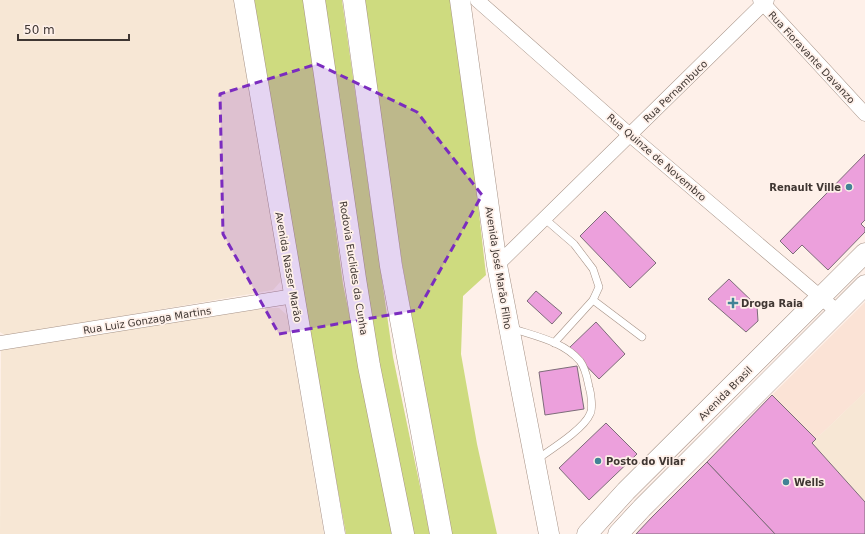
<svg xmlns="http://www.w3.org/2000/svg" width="865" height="534" font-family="'DejaVu Sans',sans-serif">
  <rect width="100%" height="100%" fill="#fef0e9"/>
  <path fill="#fbe3d6" d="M865 302V392L816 439 772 395Z"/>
  <g fill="#f7e7d5">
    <path d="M0 0H237L282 280 273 290 6 336 0 332Z"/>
    <path d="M268 308H279L287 315 324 534H0L1 351 8 346Z"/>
    <path d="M865 392V502L812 443Z"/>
  </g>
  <g fill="#cedb7f">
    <path d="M254 0H305L343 284 395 534H346L301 288Z"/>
    <path d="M321 0H342L393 357 430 534H409L375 365Z"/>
    <path d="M362 0H452L466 98 486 275 463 296 461 354 477 444 497 534H451L402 263Z"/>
  </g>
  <g fill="#eca0dc" stroke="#7d6c79">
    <path d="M865 154V220L861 224 865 228V232L828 270 802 245 793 254 780 241Z"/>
    <path d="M605 211 656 263 630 288 580 236Z"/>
    <path d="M729 279 757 306 758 321 746 332 708 299Z"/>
    <path d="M536 291 562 313 552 324 527 301Z"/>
    <path d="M596 322 625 354 599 379 569 348Z"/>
    <path d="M577 366 584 409 545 415 539 372Z"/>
    <path d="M772 395 816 439 812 443 865 502V534H775L707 462Z"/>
    <path d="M606 423 637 454 589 500 559 468Z"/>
    <path d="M707 462 775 534H636L652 517Z"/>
  </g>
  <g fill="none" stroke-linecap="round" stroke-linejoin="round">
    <defs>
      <g id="lane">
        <path d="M545 219 574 244 593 269 599 287 593 300 554 343"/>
        <path d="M593 300 642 337"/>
        <path d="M511 328C534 336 563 341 580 361 586 369 587 378 589 387 591 393 593 409 590 414 584 429 550 450 536 460"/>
      </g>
      <g id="street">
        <path d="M477 0 630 135 838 312"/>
        <path d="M760 0 865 114"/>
        <path d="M497 265 767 0"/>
        <path d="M0 343 294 296"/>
      </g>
      <g id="secondary">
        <path d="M244 0 335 534"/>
        <path d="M460 0 497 265 549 534"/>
        <path d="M587 534 626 491 865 253"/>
        <path d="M618 534 642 508 865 285"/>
      </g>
      <g id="highway">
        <path d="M314 0 355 279 369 366 403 534"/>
        <path d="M354 0 391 266 441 534"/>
      </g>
    </defs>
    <use href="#lane" stroke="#a69286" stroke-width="8"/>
    <use href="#street" stroke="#a69286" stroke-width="15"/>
    <use href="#secondary" stroke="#a69286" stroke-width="21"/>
    <use href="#highway" stroke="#a69286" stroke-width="23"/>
    <use href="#lane" stroke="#fff" stroke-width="7"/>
    <use href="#street" stroke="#fff" stroke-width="14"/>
    <use href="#secondary" stroke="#fff" stroke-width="20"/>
    <use href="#highway" stroke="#fff" stroke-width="22"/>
  </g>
  <path fill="#7b2cbf" fill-opacity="0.2" stroke="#7b2cbf" stroke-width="3" stroke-dasharray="8 5" stroke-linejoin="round" d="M317 64 417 112 482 195 418 310 279 334 223 234 220 94Z"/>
  <g fill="#428396" stroke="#fef0e9" stroke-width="1.5">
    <circle cx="849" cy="187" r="4"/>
    <path d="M731 297h4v4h4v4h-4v4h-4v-4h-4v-4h4z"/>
    <circle cx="598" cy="461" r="4"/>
    <circle cx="786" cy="482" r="4"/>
  </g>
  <g text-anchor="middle" stroke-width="3.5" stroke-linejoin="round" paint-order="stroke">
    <g font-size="10" fill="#3f3632" stroke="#fef0e9">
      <text transform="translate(812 57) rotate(47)" y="4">Rua Fioravante Davanzo</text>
      <text transform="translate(675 91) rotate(-44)" y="4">Rua Pernambuco</text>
      <text transform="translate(657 157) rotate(41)" y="4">Rua Quinze de Novembro</text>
      <text transform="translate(289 267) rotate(80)" y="4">Avenida Nasser Marão</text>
      <text transform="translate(354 268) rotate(81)" y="4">Rodovia Euclides da Cunha</text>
      <text transform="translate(499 268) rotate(81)" y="4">Avenida José Marão Filho</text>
      <text transform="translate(147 320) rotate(-9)" y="4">Rua Luiz Gonzaga Martins</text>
      <text transform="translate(725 393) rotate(-45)" y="4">Avenida Brasil</text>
    </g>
    <g font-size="10" font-weight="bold" fill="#3f3632" stroke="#fef0e9" text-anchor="start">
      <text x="841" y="191" text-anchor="end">Renault Ville</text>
      <text x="741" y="307">Droga Raia</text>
      <text x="606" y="465">Posto do Vilar</text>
      <text x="794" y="486">Wells</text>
    </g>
  </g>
  <path d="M18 34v6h111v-6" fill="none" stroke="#3f3632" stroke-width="2"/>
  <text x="24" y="34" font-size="12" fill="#3f3632" stroke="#fef0e9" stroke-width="3" paint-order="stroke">50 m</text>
</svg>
